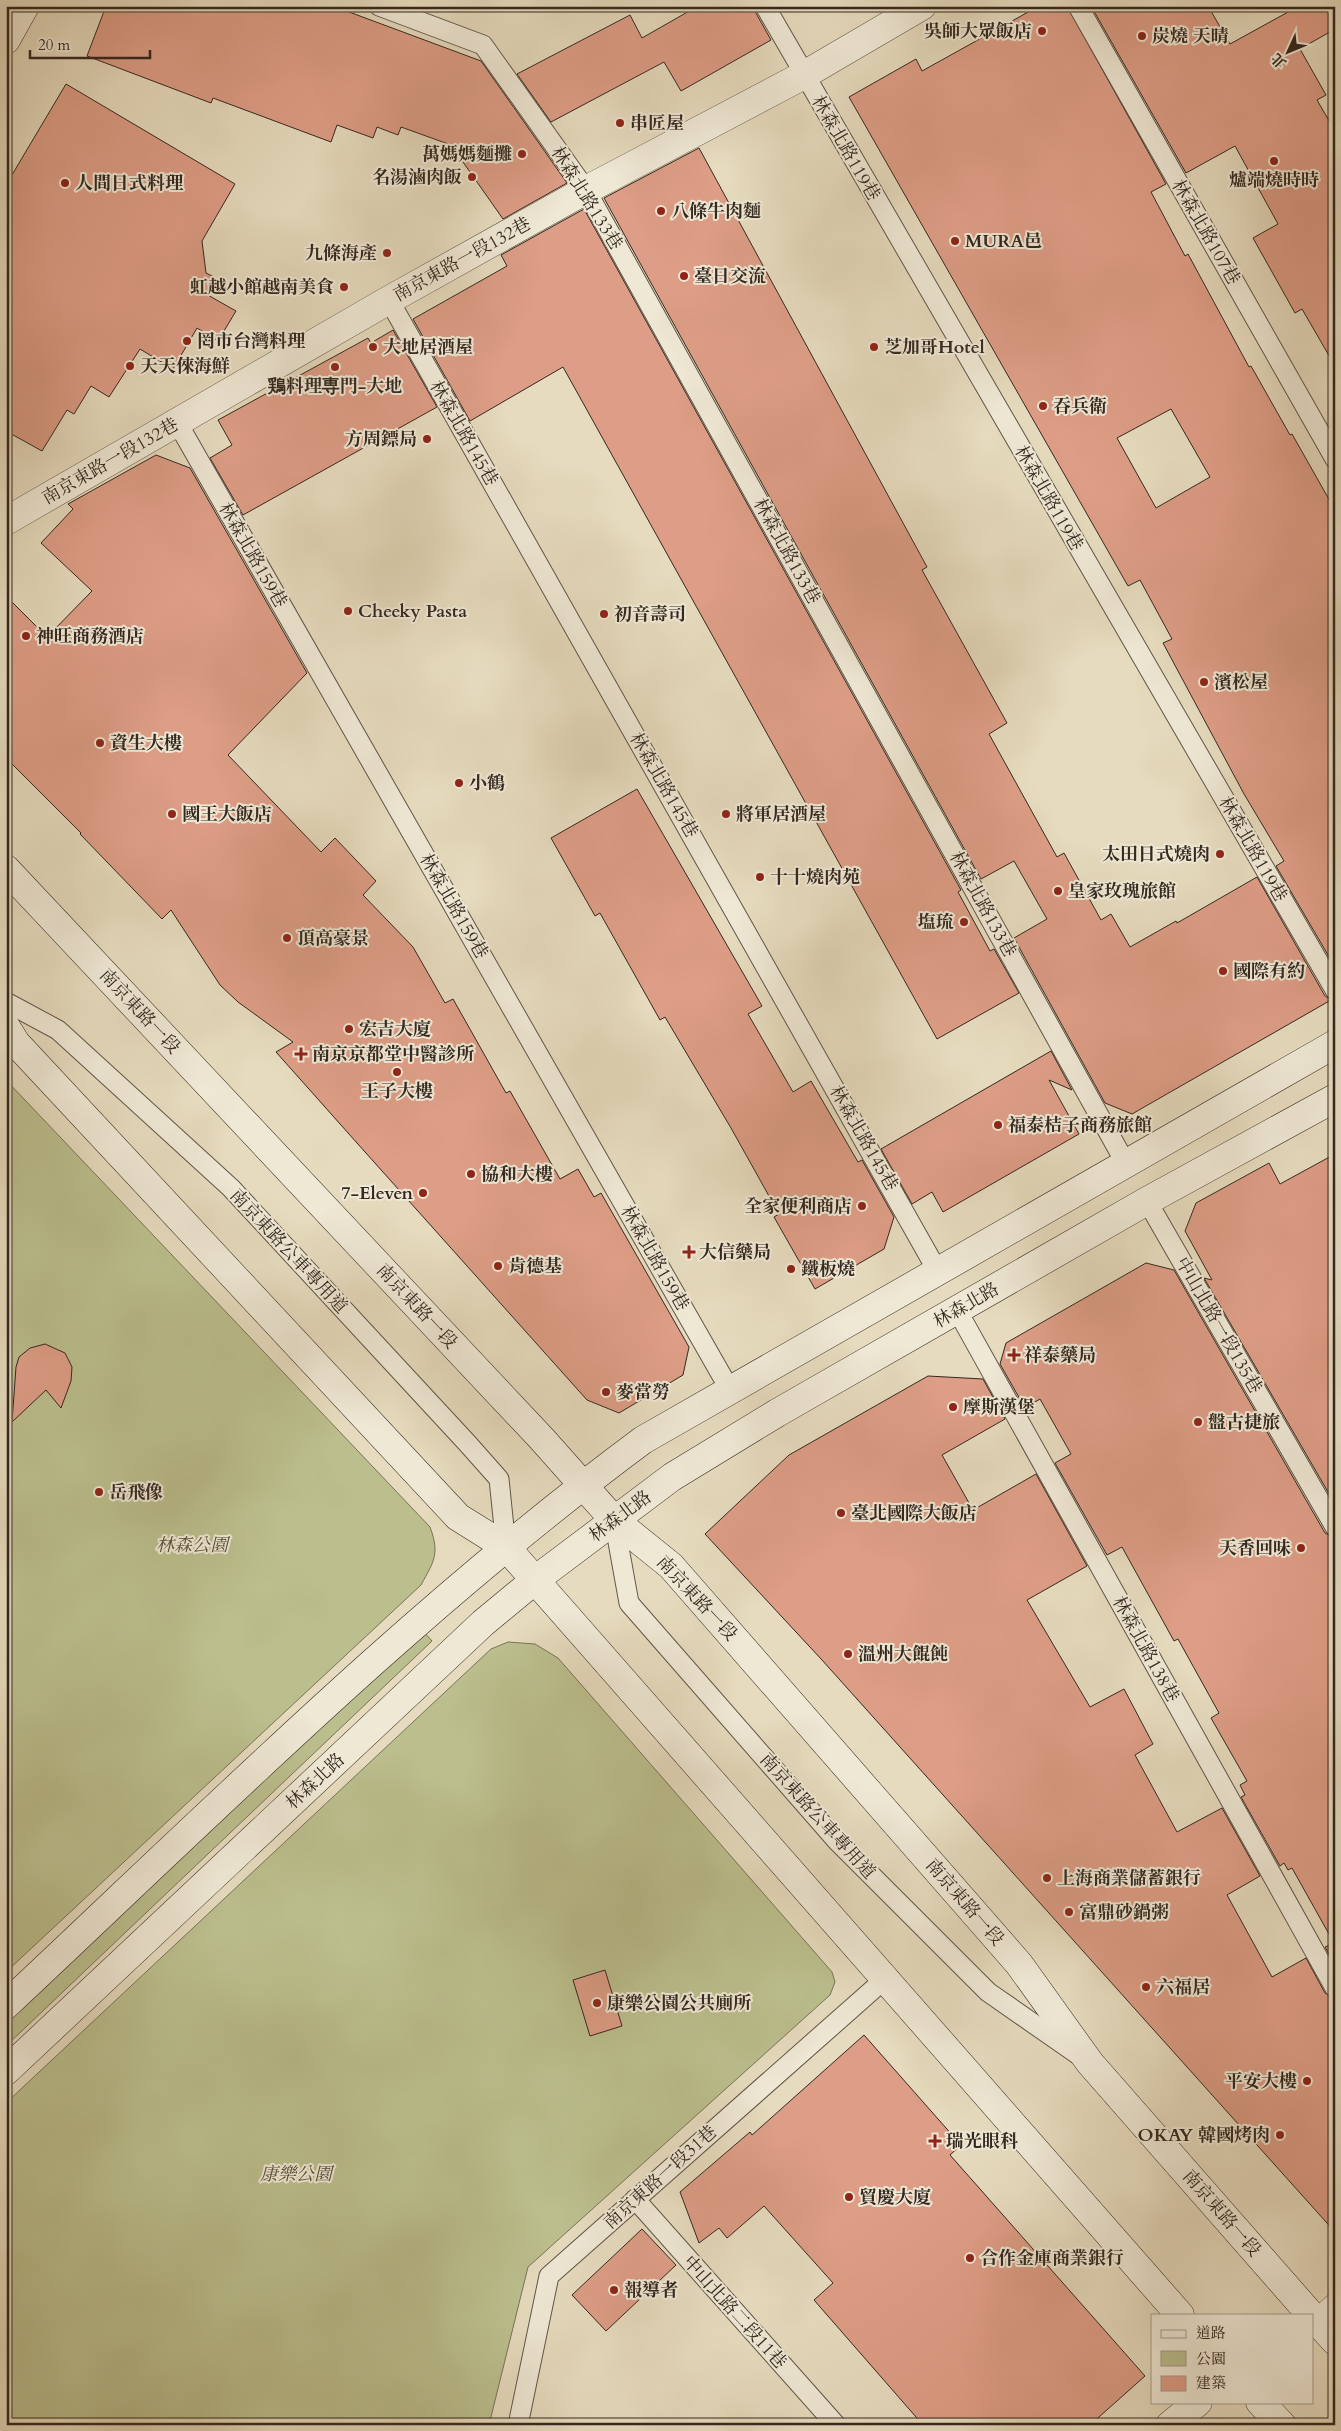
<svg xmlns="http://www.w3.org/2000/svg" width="1341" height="2431" font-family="Cardo,'Noto Serif TC',serif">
  <rect width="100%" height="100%" fill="#e6dbbe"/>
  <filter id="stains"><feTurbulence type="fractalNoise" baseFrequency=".004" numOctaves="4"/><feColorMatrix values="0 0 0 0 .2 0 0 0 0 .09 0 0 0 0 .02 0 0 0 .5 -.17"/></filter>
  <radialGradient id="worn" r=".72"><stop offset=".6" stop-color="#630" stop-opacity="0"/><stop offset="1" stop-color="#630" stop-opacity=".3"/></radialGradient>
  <g fill="#bbbe8d" stroke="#787356">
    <path d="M6 1080 430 1527C440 1554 434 1561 421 1585L6 1972Z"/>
    <path d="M423 1631 432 1641 6 2046V2024Z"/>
    <path d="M508 1642 535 1644 558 1658 832 1972 835 1982 830 1995 528 2267 489 2425H6V2103L491 1649Z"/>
  </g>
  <g fill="#dd9d86" stroke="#342820" fill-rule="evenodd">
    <path d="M106 6H333L481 61 567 183 503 219 451 145 401 127 398 135 377 127 373 138 337 125 331 142 213 98 211 103 87 56Z"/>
    <path d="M698 6H752L771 40 681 91 664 62 551 122 517 74 630 15 642 38Z"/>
    <path d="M1039 6H1067L1166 184 1151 192 1185 256 1188 254 1249 367 1251 366 1290 435 1292 434 1335 510V967L1276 866 1284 861 1244 794 1163 643 1172 639 1140 580 1128 586 849 97 916 59 922 71ZM1171 409 1210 477 1156 508 1117 438Z"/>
    <path d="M1091 6H1208L1230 44 1299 6H1335V29L1300 49 1326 95 1317 100 1335 131V366L1302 309 1295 313 1253 238 1278 224 1235 146 1186 173Z"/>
    <path d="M66 84 235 184 202 241 206 273 216 278 206 294 236 311 218 341 197 328 173 369 140 349 109 397 91 386 74 414 67 410 42 451 6 431V185Z"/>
    <path d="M699 148 927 567 922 570 1007 723 989 734 1057 857 1064 853 1101 920 1111 914 1130 947 1176 921 1177 923 1257 877 1325 996 1331 1000 1132 1114 1105 1103 1014 938 1047 919 1014 861 981 879 604 198Z"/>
    <path d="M584 209 961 890 958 892 990 951 994 949 1019 993 937 1039 563 367 470 421 413 319 507 266 501 255Z"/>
    <path d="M393 330 437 407 243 515 210 458 232 445 218 420 368 338 371 343Z"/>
    <path d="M156 455 190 468 307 673 228 755 321 852 335 838 376 881 363 895 413 947 445 1003 453 999 506 1093 510 1091 560 1179 578 1169 594 1197 601 1193 689 1347 683 1375 619 1413 587 1400 357 1143 276 1052 293 1042 238 1002 220 985 171 910 162 919 80 834 81 833 6 758V596L47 637 92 591 41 543 73 509 68 504Z"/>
    <path d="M637 789 762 1006 748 1014 793 1092 811 1081 858 1162 862 1160 894 1217 884 1249 815 1289 774 1217 779 1214 731 1128 665 1017 660 1020 600 913 595 916 551 838Z"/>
    <path d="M1051 1051 1072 1090 1049 1080 1079 1134 943 1212 932 1192 912 1204 881 1149Z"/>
    <path d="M1335 1154V1504L1204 1278 1212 1280 1185 1231 1196 1203 1269 1163 1280 1184Z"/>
    <path d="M1146 1263 1174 1270 1325 1533 1335 1538V1964L1325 1947 1334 1943 1292 1868 1288 1870 1284 1863 1280 1866 1241 1797 1245 1795 1240 1785 1247 1781 1211 1718 1219 1713 1178 1639 1174 1641 1122 1547 1107 1555 1055 1463 1071 1454 1040 1399 1025 1408 1000 1364 1006 1343Z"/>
    <path d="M45 1344 65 1353 72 1367 71 1381 61 1408 46 1390 12 1422 16 1367 19 1357 30 1348Z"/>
    <path d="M928 1376 983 1379 1005 1419 942 1455 973 1510 1036 1474 1087 1566 1027 1600 1090 1707 1124 1689 1153 1744 1135 1755 1177 1832 1222 1808 1260 1876 1227 1895 1272 1977 1306 1958 1325 1993 1335 1999V2232L822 1660 705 1534 789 1455Z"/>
    <path d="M605 1970 622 2026 590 2036 573 1980Z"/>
    <path d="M864 2035 961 2145 950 2155 1145 2376 1090 2425H923L814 2300 833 2283 764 2206 727 2238 719 2228 699 2243 680 2192 750 2132 752 2135Z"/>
    <path d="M642 2229 676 2265 606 2331 572 2295Z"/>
  </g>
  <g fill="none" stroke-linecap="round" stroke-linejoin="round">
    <defs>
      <g id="lane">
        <path d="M379 6 483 45 586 190 1126 1164"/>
        <path d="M765 6 1335 990"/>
        <path d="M1078 6 1335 459"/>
        <path d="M389 300 938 1272"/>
        <path d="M177 422 730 1390"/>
        <path d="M6 1002 58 1030 231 1188 468 1444 499 1479 506 1547"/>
        <path d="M1147 1201 1335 1527"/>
        <path d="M957 1310 1335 1988"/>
        <path d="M614 1520 629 1603 837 1841 988 1992 1077 2054"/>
        <path d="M635 2199 836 2425"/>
        <path d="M518 2425 549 2276 886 1978"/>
      </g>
      <g id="street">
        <path d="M6 521 389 300 586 190 804 75 922 6"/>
        <path d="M1318 2323 1335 2308"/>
        <path d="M1170 2425 1198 2402"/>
      </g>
      <g id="secondary">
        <path d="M6 40 25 6"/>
        <path d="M6 869 542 1439 614 1520 671 1566 1019 1964 1090 2063 1311 2315"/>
        <path d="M6 1027 16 1043 458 1517 506 1547 1180 2315"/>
        <path d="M6 2005C213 1811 415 1609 643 1440L1335 1044"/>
        <path d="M6 2071 483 1623 535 1580 672 1477 777 1413 1147 1201 1335 1098"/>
        <path d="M1312 2316 1335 2341"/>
        <path d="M1260 2402 1282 2425"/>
      </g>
    </defs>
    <use href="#lane" stroke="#605548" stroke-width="21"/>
    <use href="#street" stroke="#605548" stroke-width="29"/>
    <use href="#secondary" stroke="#342820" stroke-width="29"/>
    <use href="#lane" stroke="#efe8d5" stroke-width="19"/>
    <use href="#street" stroke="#efe8d5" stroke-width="28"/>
    <use href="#secondary" stroke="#efe8d5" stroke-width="28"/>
  </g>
  <g fill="#8f2418" stroke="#efe8d5" stroke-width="2">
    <circle cx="1042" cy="31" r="5"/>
    <circle cx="1142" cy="36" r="5"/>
    <circle cx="620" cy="123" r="5"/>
    <circle cx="522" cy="154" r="5"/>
    <circle cx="1274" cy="161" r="5"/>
    <circle cx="472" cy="177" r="5"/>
    <circle cx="65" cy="183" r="5"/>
    <circle cx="661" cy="211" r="5"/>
    <circle cx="955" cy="241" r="5"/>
    <circle cx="387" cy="253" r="5"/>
    <circle cx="684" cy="276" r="5"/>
    <circle cx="344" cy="287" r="5"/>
    <circle cx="187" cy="341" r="5"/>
    <circle cx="373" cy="347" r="5"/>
    <circle cx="874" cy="347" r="5"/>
    <circle cx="130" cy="366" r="5"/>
    <circle cx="335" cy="367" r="5"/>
    <circle cx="1043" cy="406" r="5"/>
    <circle cx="427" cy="439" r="5"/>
    <circle cx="348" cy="611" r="5"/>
    <circle cx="604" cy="614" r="5"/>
    <circle cx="26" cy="636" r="5"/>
    <circle cx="1204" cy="682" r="5"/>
    <circle cx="100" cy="743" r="5"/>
    <circle cx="459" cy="783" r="5"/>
    <circle cx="172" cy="814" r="5"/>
    <circle cx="726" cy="814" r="5"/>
    <circle cx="1220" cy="854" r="5"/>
    <circle cx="760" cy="877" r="5"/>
    <circle cx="1058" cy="891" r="5"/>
    <circle cx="964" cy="922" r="5"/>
    <circle cx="287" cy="938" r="5"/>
    <circle cx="1223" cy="971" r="5"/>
    <circle cx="349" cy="1029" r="5"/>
    <path d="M298.5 1046.5h5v5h5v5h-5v5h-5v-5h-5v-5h5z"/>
    <circle cx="397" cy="1072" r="5"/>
    <circle cx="998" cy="1125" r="5"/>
    <circle cx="471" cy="1174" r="5"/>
    <circle cx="423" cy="1193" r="5"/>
    <circle cx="862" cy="1206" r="5"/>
    <path d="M686.5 1244.5h5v5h5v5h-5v5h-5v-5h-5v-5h5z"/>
    <circle cx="498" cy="1266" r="5"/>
    <circle cx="791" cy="1269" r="5"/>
    <path d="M1011.5 1347.5h5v5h5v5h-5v5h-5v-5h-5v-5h5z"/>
    <circle cx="606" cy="1392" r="5"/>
    <circle cx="953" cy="1407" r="5"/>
    <circle cx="1198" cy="1422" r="5"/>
    <circle cx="99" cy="1492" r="5"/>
    <circle cx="841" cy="1513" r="5"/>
    <circle cx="1301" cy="1548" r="5"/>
    <circle cx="848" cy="1654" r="5"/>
    <circle cx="1047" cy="1878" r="5"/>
    <circle cx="1069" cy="1912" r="5"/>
    <circle cx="1146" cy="1987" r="5"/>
    <circle cx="597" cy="2003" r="5"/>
    <circle cx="1307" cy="2081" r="5"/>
    <circle cx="1280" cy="2135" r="5"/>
    <path d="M932.5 2133.5h5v5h5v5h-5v5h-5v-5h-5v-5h5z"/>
    <circle cx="849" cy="2197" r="5"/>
    <circle cx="970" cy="2258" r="5"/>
    <circle cx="614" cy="2290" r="5"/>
  </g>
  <g text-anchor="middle" stroke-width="4" stroke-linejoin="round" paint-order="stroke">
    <g font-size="18" font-weight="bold" fill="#342820" stroke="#efe8d5" text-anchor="start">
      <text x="1032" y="37" text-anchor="end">吳師大眾飯店</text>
      <text x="1152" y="42">炭燒 天晴</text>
      <text x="630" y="129">串匠屋</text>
      <text x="512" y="160" text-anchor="end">萬媽媽麵攤</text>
      <text x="462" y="183" text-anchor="end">名湯滷肉飯</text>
      <text x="1274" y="186" text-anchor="middle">爐端燒時時</text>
      <text x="75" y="189">人間日式料理</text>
      <text x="671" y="217">八條牛肉麵</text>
      <text x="965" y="247">MURA邑</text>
      <text x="377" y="259" text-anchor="end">九條海產</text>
      <text x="694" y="282">臺日交流</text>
      <text x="334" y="293" text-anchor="end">虹越小館越南美食</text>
      <text x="197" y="347">罔市台灣料理</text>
      <text x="383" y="353">大地居酒屋</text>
      <text x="884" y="353">芝加哥Hotel</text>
      <text x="140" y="372">天天倈海鮮</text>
      <text x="335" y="392" text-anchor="middle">鶏料理専門-大地</text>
      <text x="1053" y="412">吞兵衛</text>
      <text x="417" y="445" text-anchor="end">方周鏢局</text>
      <text x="358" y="617">Cheeky Pasta</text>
      <text x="614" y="620">初音壽司</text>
      <text x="36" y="642">神旺商務酒店</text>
      <text x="1214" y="688">濱松屋</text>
      <text x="110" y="749">資生大樓</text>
      <text x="469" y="789">小鶴</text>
      <text x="182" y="820">國王大飯店</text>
      <text x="736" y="820">將軍居酒屋</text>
      <text x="1210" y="860" text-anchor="end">太田日式燒肉</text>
      <text x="770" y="883">十十燒肉苑</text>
      <text x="1068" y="897">皇家玫瑰旅館</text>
      <text x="954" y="928" text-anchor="end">塩琉</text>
      <text x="297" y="944">頂高豪景</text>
      <text x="1233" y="977">國際有約</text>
      <text x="359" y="1035">宏吉大廈</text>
      <text x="312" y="1060">南京京都堂中醫診所</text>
      <text x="397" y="1097" text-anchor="middle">王子大樓</text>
      <text x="1008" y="1131">福泰桔子商務旅館</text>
      <text x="481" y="1180">協和大樓</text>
      <text x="413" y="1199" text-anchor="end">7-Eleven</text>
      <text x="852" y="1212" text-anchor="end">全家便利商店</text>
      <text x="699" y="1258">大信藥局</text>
      <text x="508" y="1272">肯德基</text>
      <text x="801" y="1275">鐵板燒</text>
      <text x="1024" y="1361">祥泰藥局</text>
      <text x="616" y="1398">麥當勞</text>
      <text x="963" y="1413">摩斯漢堡</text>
      <text x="1208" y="1428">盤古捷旅</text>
      <text x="109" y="1498">岳飛像</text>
      <text x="851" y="1519">臺北國際大飯店</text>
      <text x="1291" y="1554" text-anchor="end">天香回味</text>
      <text x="858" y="1660">溫州大餛飩</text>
      <text x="1057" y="1884">上海商業儲蓄銀行</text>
      <text x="1079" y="1918">富鼎砂鍋粥</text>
      <text x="1156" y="1993">六福居</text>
      <text x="607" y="2009">康樂公園公共廁所</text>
      <text x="1297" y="2087" text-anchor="end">平安大樓</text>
      <text x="1270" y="2141" text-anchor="end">OKAY 韓國烤肉</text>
      <text x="946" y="2147">瑞光眼科</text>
      <text x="859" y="2203">貿慶大廈</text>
      <text x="980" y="2264">合作金庫商業銀行</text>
      <text x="624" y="2296">報導者</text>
    </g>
    <g font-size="18" fill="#342820" stroke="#efe8d5">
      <text transform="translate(846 148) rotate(60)" y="6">林森北路119巷</text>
      <text transform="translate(587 198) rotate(58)" y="6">林森北路133巷</text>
      <text transform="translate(1206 232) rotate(60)" y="6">林森北路107巷</text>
      <text transform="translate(462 259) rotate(-29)" y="6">南京東路一段132巷</text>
      <text transform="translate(464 433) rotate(60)" y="6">林森北路145巷</text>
      <text transform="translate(110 461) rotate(-30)" y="6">南京東路一段132巷</text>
      <text transform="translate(1049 498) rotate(60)" y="6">林森北路119巷</text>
      <text transform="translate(787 551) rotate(61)" y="6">林森北路133巷</text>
      <text transform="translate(253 555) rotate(60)" y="6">林森北路159巷</text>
      <text transform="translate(664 785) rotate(60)" y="6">林森北路145巷</text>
      <text transform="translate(1253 849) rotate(60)" y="6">林森北路119巷</text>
      <text transform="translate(983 904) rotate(61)" y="6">林森北路133巷</text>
      <text transform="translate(454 906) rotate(60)" y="6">林森北路159巷</text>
      <text transform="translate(140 1011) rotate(47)" y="6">南京東路一段</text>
      <text transform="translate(864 1138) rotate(60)" y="6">林森北路145巷</text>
      <text transform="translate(289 1251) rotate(47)" y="6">南京東路公車專用道</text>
      <text transform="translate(655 1258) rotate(60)" y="6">林森北路159巷</text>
      <text transform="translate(966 1305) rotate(-30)" y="6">林森北路</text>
      <text transform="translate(417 1306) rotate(47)" y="6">南京東路一段</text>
      <text transform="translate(1219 1325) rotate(60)" y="6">中山北路一段135巷</text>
      <text transform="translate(620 1516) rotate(-37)" y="6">林森北路</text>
      <text transform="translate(697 1598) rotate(47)" y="6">南京東路一段</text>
      <text transform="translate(1146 1649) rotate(61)" y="6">林森北路138巷</text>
      <text transform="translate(315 1781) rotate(-43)" y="6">林森北路</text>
      <text transform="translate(818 1816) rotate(48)" y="6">南京東路公車專用道</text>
      <text transform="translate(965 1902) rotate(49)" y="6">南京東路一段</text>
      <text transform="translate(660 2177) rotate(-42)" y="6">南京東路一段31巷</text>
      <text transform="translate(1222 2213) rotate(49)" y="6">南京東路一段</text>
      <text transform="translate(735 2312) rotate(48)" y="6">中山北路二段11巷</text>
    </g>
    <g font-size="18" font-style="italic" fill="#564e3b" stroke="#efe8d5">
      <text x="192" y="1551">林森公園</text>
      <text x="296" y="2180">康樂公園</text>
    </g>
  </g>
  <rect width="1341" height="2431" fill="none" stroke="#e6dbbe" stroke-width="25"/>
  <rect x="8" y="8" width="1326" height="2416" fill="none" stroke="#342820" stroke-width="2.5"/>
  <rect x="12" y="12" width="1316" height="2406" fill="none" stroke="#342820"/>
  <rect x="1151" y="2314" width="162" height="90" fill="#efe8d5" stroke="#a49b8d"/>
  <rect x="1161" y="2330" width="25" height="8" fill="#efe8d5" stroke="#a49b8d"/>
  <text x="1196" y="2338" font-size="15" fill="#342820">道路</text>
  <rect x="1161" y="2351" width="25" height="15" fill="#bbbe8d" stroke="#a49b8d"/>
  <text x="1196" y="2364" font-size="15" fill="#342820">公園</text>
  <rect x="1161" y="2376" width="25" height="15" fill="#dd9d86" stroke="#a49b8d"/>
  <text x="1196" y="2388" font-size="15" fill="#342820">建築</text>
  <g transform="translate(1288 52) rotate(226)" stroke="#efe8d5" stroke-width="4" paint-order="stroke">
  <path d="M0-4L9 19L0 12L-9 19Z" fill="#342820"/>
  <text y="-8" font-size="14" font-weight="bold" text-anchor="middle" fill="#342820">北</text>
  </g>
  <path d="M30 50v8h120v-8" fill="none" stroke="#342820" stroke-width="2.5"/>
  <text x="38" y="50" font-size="15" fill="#342820" stroke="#efe8d5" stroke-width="4" paint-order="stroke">20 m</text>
  <rect width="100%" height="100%" filter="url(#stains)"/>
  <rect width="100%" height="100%" fill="url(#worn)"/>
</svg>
